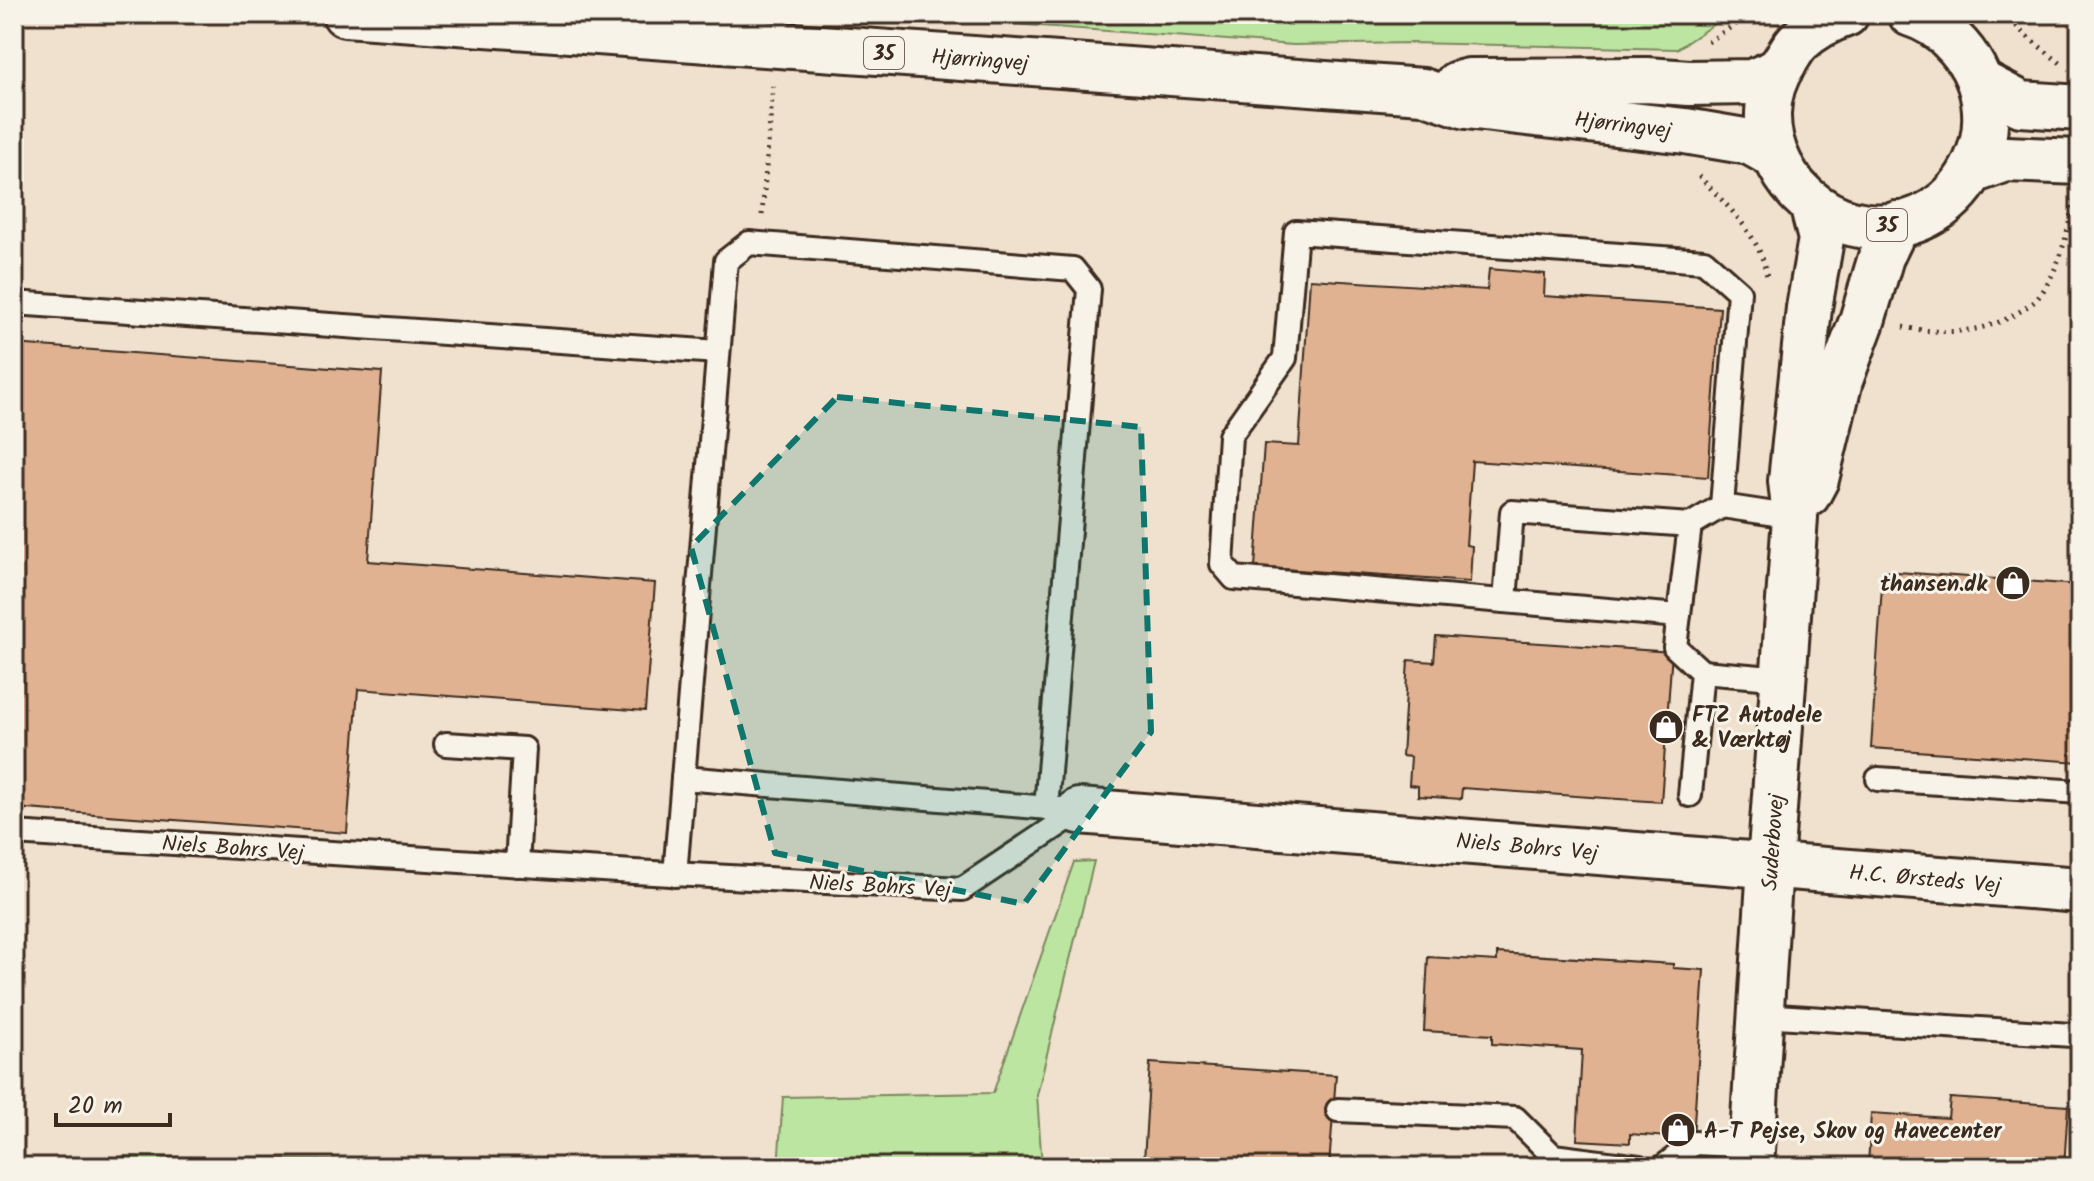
<svg xmlns="http://www.w3.org/2000/svg" width="2094" height="1181" font-family="Kalam,sans-serif">
  <rect width="100%" height="100%" fill="#f0e0ce"/>
  <filter id="ink" filterUnits="userSpaceOnUse"><feTurbulence type="fractalNoise" baseFrequency=".0125" numOctaves="2"/><feDisplacementMap in="SourceGraphic" scale="16" xChannelSelector="R" yChannelSelector="G"/><feConvolveMatrix kernelMatrix="1 2 1 2 8 2 1 2 1" color-interpolation-filters="sRGB"/></filter>
  <g filter="url(#ink)">
    <g fill="#bce5a1" stroke="#7c8860" stroke-width="2">
      <path d="M879 14H1613L1717 22 1677 49 1411 43 1293 45Z"/>
      <path d="M1094 861 1037 1095 1042 1167H778L783 1097 993 1093 1074 862Z"/>
      <path d="M123 1156 753 1167H118Z"/>
    </g>
    <g fill="#e0b291" stroke="#3b2a1e" stroke-width="2">
      <path d="M1489 269 1545 274 1544 296 1720 308 1708 477 1472 461 1466 545 1472 546 1470 582 1255 567 1264 444 1299 446 1310 279 1487 290Z"/>
      <path d="M14 344 382 372 368 561 655 583 645 711 358 689 347 833 14 808Z"/>
      <path d="M1883 571 2080 585V762L1871 748Z"/>
      <path d="M1436 636 1672 652 1661 802 1462 788 1461 799 1418 796V786L1409 785 1411 757 1402 756 1408 660 1434 662Z"/>
      <path d="M1497 953 1673 964V968L1704 970 1693 1139 1630 1134V1143L1577 1140 1582 1050 1492 1044V1035L1424 1031 1428 957 1497 961Z"/>
      <path d="M1150 1063 1336 1075 1329 1167H1234L1144 1161Z"/>
      <path d="M1950 1098 2068 1106 2064 1167H1868L1871 1113 1948 1118Z"/>
    </g>
    <g fill="none" stroke-linecap="round" stroke-linejoin="round">
      <defs>
        <g id="lane">
          <path d="M14 303 718 352"/>
          <path d="M1722 506 1795 517"/>
          <path d="M1505 601 1512 512 1690 525"/>
          <path d="M1679 616 1234 578 1222 564 1230 436 1285 358 1296 232 1704 261 1739 292 1722 506 1690 525 1675 647 1702 672 1690 795"/>
          <path d="M1702 672 1784 679"/>
          <path d="M446 744 524 749 517 865"/>
          <path d="M683 778 1061 809"/>
          <path d="M1878 779 2080 792"/>
          <path d="M14 833 634 872 962 889 1079 811"/>
          <path d="M675 875 726 261 749 243 1073 269 1089 289 1046 808"/>
          <path d="M1761 1015 2072 1035"/>
          <path d="M1338 1110 1515 1118 1553 1156 1639 1167"/>
          <path d="M1663 1167 1694 1143 1752 1146"/>
        </g>
        <path id="street" d="M1079 811 2080 890"/>
        <g id="secondary">
          <path d="M1808 494 1816 479 1840 380 1862 321 1881 257 1897 224"/>
          <path d="M1751 1167 1770 865 1795 517 1791 481 1809 308 1821 239 1812 204"/>
        </g>
        <g id="primary">
          <path d="M345 14 1423 91 1466 106 1685 131 1750 142 1775 156"/>
          <path d="M1846 14C1828 20 1813 28 1799 41 1793 47 1789 55 1785 61 1740 127 1790 218 1867 226 1969 236 2025 111 1952 40 1941 28 1927 19 1911 14"/>
          <path d="M1981 83 2021 104 2080 108"/>
          <path d="M1457 84 1469 81 1647 80 1689 83 1752 82 1778 71"/>
          <path d="M1972 171 2006 159 2080 162"/>
        </g>
      </defs>
      <use href="#lane" stroke="#3b2a1e" stroke-width="28"/>
      <use href="#street" stroke="#3b2a1e" stroke-width="50"/>
      <use href="#secondary" stroke="#3b2a1e" stroke-width="50"/>
      <use href="#primary" stroke="#3b2a1e" stroke-width="50"/>
      <g stroke="#3b2a1e" stroke-width="5" stroke-dasharray="2 6" stroke-linecap="butt">
        <path d="M2005 14 2025 35 2063 65"/>
        <path d="M1708 42 1751 14"/>
        <path d="M1699 176C1726 205 1762 236 1767 278"/>
        <path d="M762 215 773 86"/>
        <path d="M2071 218 2080 216"/>
        <path d="M1903 327C1945 335 1986 334 2022 310 2027 306 2034 303 2037 299 2057 276 2070 229 2073 200"/>
      </g>
      <use href="#lane" stroke="#f7f3e8" stroke-width="22"/>
      <use href="#street" stroke="#f7f3e8" stroke-width="44"/>
      <use href="#secondary" stroke="#f7f3e8" stroke-width="44"/>
      <use href="#primary" stroke="#f7f3e8" stroke-width="44"/>
    </g>
  </g>
  <path fill="#0f766e" fill-opacity="0.2" stroke="#0f766e" stroke-width="6" stroke-dasharray="16 10" stroke-linejoin="round" d="M837 397 1141 427 1151 732 1024 904 775 853 691 547Z"/>
  <defs>
    <symbol id="shop-disc" viewBox="-11 -11 22 22"><circle r="9.5" fill="#3b2a1e" stroke="#f7f3e8"/><path d="M-5-2.5h2.3a2.7 3.5 0 0 1 5.4 0H5L5.5 6h-11ZM-1.5-2.5h3a1.5 2.3 0 0 0-3 0Z" fill="#fff"/></symbol>
  </defs>
  <g fill-rule="evenodd">
    <use href="#shop-disc" x="1993" y="563" width="40" height="40"/>
    <use href="#shop-disc" x="1646" y="707" width="40" height="40"/>
    <use href="#shop-disc" x="1658" y="1110" width="40" height="40"/>
  </g>
  <g text-anchor="middle" stroke-width="6" stroke-linejoin="round" paint-order="stroke">
    <g fill="#f7f3e8" stroke="#73665b" stroke-width="2">
      <rect x="864" y="37" width="40" height="32" rx="6"/>
      <rect x="1867" y="209" width="40" height="32" rx="6"/>
    </g>
    <g font-size="20" font-weight="bold" fill="#3b2a1e">
      <text x="884" y="60">35</text>
      <text x="1887" y="232">35</text>
    </g>
    <g font-size="22" fill="#3b2a1e" stroke="#f7f3e8">
      <text transform="translate(980 59) rotate(4)" y="8">Hjørringvej</text>
      <text transform="translate(1623 124) rotate(7)" y="8">Hjørringvej</text>
      <text transform="translate(1772 842) rotate(-86)" y="8">Suderbovej</text>
      <text transform="translate(1527 846) rotate(5)" y="8">Niels Bohrs Vej</text>
      <text transform="translate(233 847) rotate(4)" y="8">Niels Bohrs Vej</text>
      <text transform="translate(1925 878) rotate(5)" y="8">H.C. Ørsteds Vej</text>
      <text transform="translate(880 885) rotate(3)" y="8">Niels Bohrs Vej</text>
    </g>
    <g font-size="22" font-weight="bold" fill="#3b2a1e" stroke="#f7f3e8" text-anchor="start">
      <text x="1987" y="591" text-anchor="end">thansen.dk</text>
      <text x="1692" y="722">FTZ Autodele<tspan x="1692" dy="25">&amp; Værktøj</tspan></text>
      <text x="1704" y="1138">A-T Pejse, Skov og Havecenter</text>
    </g>
  </g>
  <rect width="2094" height="1181" fill="none" stroke="#f7f3e8" stroke-width="48"/>
  <rect x="24" y="24" width="2046" height="1133" fill="none" stroke="#3b2a1e" stroke-width="3" filter="url(#ink)"/>
  <path d="M56 1113v12h114v-12" fill="none" stroke="#3b2a1e" stroke-width="4"/>
  <text x="68" y="1113" font-size="24" fill="#3b2a1e" stroke="#f7f3e8" stroke-width="6" paint-order="stroke">20 m</text>
</svg>
